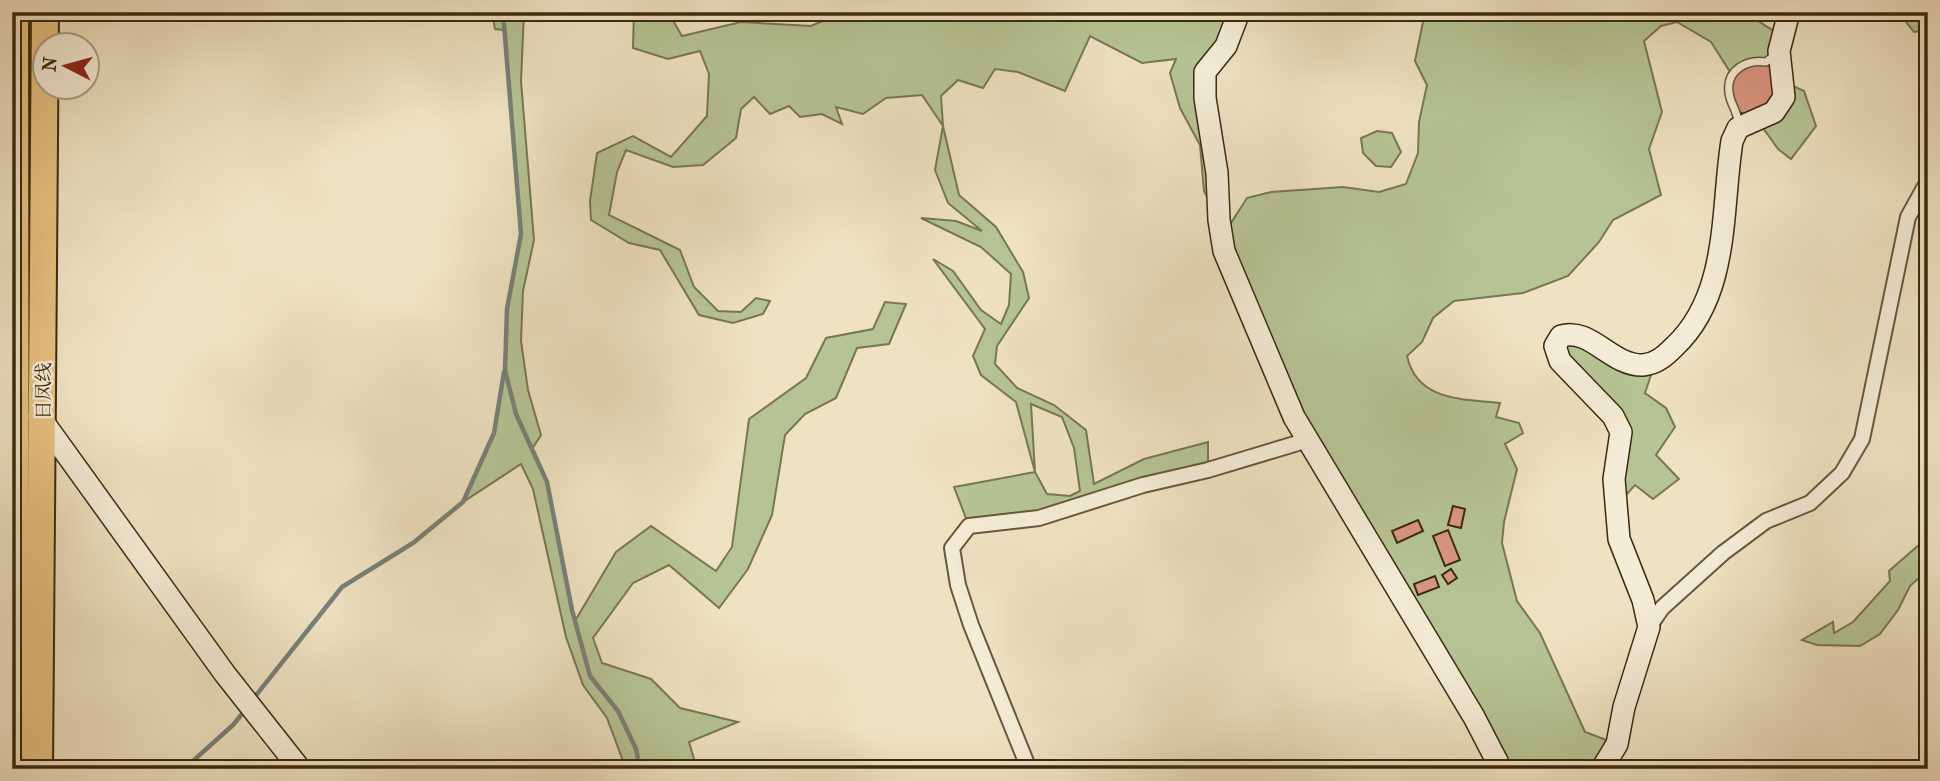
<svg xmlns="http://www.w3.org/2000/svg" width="1940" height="781" font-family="'IM FELL French Canon','Noto Serif SC',serif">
  <rect width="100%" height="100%" fill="#efe2c2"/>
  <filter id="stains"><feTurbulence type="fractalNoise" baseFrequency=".00286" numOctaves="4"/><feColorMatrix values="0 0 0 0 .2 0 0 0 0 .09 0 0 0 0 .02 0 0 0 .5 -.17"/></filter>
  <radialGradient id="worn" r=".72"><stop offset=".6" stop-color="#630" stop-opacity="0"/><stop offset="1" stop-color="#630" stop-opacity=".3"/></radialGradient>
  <g fill="#b6c495" stroke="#787752" stroke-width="2" fill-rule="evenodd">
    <path d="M492 12H524L521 81 534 240 523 291 521 341 528 390 541 435 532 449 547 482 575 621 616 552 651 526 716 571 732 547 749 419 806 378 826 338 873 329 885 302 906 304 889 344 857 348 836 398 805 414 785 435 772 515 748 569 719 608 669 565 633 583 593 638 602 663 651 679 680 708 738 722 689 742 697 769H626L607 718 583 685 566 637 533 489 521 464 463 502 494 433 505 370 507 309 521 234 504 30 495 29Z"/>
    <path d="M634 12H668L682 36 741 22 811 26 844 12H1248L1205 73 1219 220 1204 191 1200 145 1180 108 1170 73 1176 59 1142 63 1090 36 1065 91 1018 72 995 69 983 88 958 80 941 96 943 126 959 195 996 227 1023 272 1029 298 997 346 995 364 1017 388 1054 405 1086 430 1094 484 1144 459 1208 442V470L1085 504 969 526 954 487 1035 472 1016 402 981 375 973 356 985 329 933 259 953 271 981 310 1001 324 1009 305 1011 274 981 247 921 218 956 221 982 231 948 203 935 170 943 126 922 95 886 98 863 114 836 107 842 124 822 114 800 117 789 106 770 114 754 97 741 109 736 138 703 165 673 167 626 150 617 172 609 215 680 250 694 287 718 311 741 312 756 298 770 301 763 314 733 323 699 315 660 250 629 243 591 220 590 201 597 153 633 136 671 157 707 116 709 74 700 51 668 59 633 48ZM1031 404 1062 417 1074 448 1080 491 1070 496 1047 494 1035 472Z"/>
    <path d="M1425 12H1744L1780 35 1766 62 1732 75 1711 42 1677 22 1661 26 1644 41 1662 112 1649 149 1661 195 1613 220 1599 242 1568 276 1523 293 1454 301 1433 318 1422 342 1407 356C1417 401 1462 399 1500 403L1496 417 1519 423 1523 433 1505 444 1517 469 1504 522 1502 543 1517 601 1540 633 1585 732 1617 744 1628 732 1617 769H1501L1294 417 1224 251 1231 223 1247 198 1271 192 1343 187 1379 192 1406 184 1418 153 1419 122 1427 85 1415 61Z"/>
    <path d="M1898 12H1928V30L1914 32Z"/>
    <path d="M1784 82 1804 91 1816 126 1791 159 1778 149 1756 118Z"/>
    <path d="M1377 131 1392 133 1401 152 1391 167 1376 166 1363 153 1361 138Z"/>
    <path d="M1561 336 1655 363 1645 393 1666 408 1675 427 1656 455 1679 479 1653 499 1635 485 1616 506 1621 432 1579 382Z"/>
    <path d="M1928 537V570L1910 586 1898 610 1880 634 1860 646 1817 645 1802 640 1833 622 1834 633 1853 622 1890 581 1889 571Z"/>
  </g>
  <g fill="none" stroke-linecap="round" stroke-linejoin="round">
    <g stroke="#788079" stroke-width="4.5">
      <path d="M503 12 521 234 507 309 505 370 516 414 547 482 572 610 590 676 618 711 636 749 640 769"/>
      <path d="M253 699 342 587 413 543 463 502 494 433 504 372"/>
      <path d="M184 769 233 725 246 709"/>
    </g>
  </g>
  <g fill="#da9582" stroke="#3b2a10" stroke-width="2">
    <path d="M1757 61 1775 67 1774 112 1747 116 1738 111 1729 94 1732 75Z"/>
    <path d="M1453 506 1465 509 1461 528 1448 525Z"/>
    <path d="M1418 520 1423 531 1397 543 1392 531Z"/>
    <path d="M1448 530 1460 560 1445 566 1433 536Z"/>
    <path d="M1451 569 1457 578 1448 584 1442 575Z"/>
    <path d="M1435 576 1439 587 1418 595 1414 584Z"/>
  </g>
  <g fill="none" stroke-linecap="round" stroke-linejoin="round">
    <defs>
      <path id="lane" d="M1738 124C1738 110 1730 105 1729 92 1726 70 1747 59 1766 62L1776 54"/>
      <g id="street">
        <path d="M1649 627 1662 608 1723 553 1766 521 1810 503 1842 473 1862 439 1908 217 1928 181"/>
        <path d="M1029 769 971 625 958 585 952 548 969 526 1039 518 1143 485 1208 470 1308 440"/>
      </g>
      <g id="secondary">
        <path d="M1239 12 1226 46 1205 72V98L1217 173 1219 220 1224 251 1294 417 1474 717 1501 769"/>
        <path d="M39 416 225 674 300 769"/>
        <path d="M1602 769 1617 744 1624 707 1649 627 1643 600 1619 539 1614 479 1621 432 1613 416 1560 361 1555 346 1561 336C1591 327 1611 366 1643 365 1656 364 1665 356 1674 347 1730 295 1721 210 1732 141L1738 128 1774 112 1784 97 1779 51 1789 12"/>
      </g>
      <g id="highway">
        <path d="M15 12 16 769"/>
        <path d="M39 769 45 12"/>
      </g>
    </defs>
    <use href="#lane" stroke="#68583c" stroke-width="10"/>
    <use href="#street" stroke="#68583c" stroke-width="18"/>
    <use href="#secondary" stroke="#3b2a10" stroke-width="24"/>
    <use href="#highway" stroke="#3b2a10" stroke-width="30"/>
    <use href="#lane" stroke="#f5ecd7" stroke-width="7"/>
    <use href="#street" stroke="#f5ecd7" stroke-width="14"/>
    <use href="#secondary" stroke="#f5ecd7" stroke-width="21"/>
    <use href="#highway" stroke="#e8c181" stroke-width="26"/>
  </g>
  <g text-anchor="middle" stroke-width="5" stroke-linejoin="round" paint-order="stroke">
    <g font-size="19" fill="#3b2a10" stroke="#f5ecd7">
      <text transform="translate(43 391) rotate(-90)" y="7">日凤线</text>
    </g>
  </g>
  <rect width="1940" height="781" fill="none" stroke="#efe2c2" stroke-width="42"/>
  <rect x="14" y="14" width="1912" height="753" fill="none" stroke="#3b2a10" stroke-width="3.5"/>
  <rect x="21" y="21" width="1898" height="739" fill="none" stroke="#3b2a10" stroke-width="2"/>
  <g transform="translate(66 66) rotate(276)"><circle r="33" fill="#f5ecd7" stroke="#ab9e87" stroke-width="2"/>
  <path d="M0-5L12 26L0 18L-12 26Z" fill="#8f2418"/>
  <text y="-10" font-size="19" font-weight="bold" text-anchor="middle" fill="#3b2a10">N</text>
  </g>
  <rect width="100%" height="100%" filter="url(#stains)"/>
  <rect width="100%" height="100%" fill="url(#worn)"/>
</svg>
